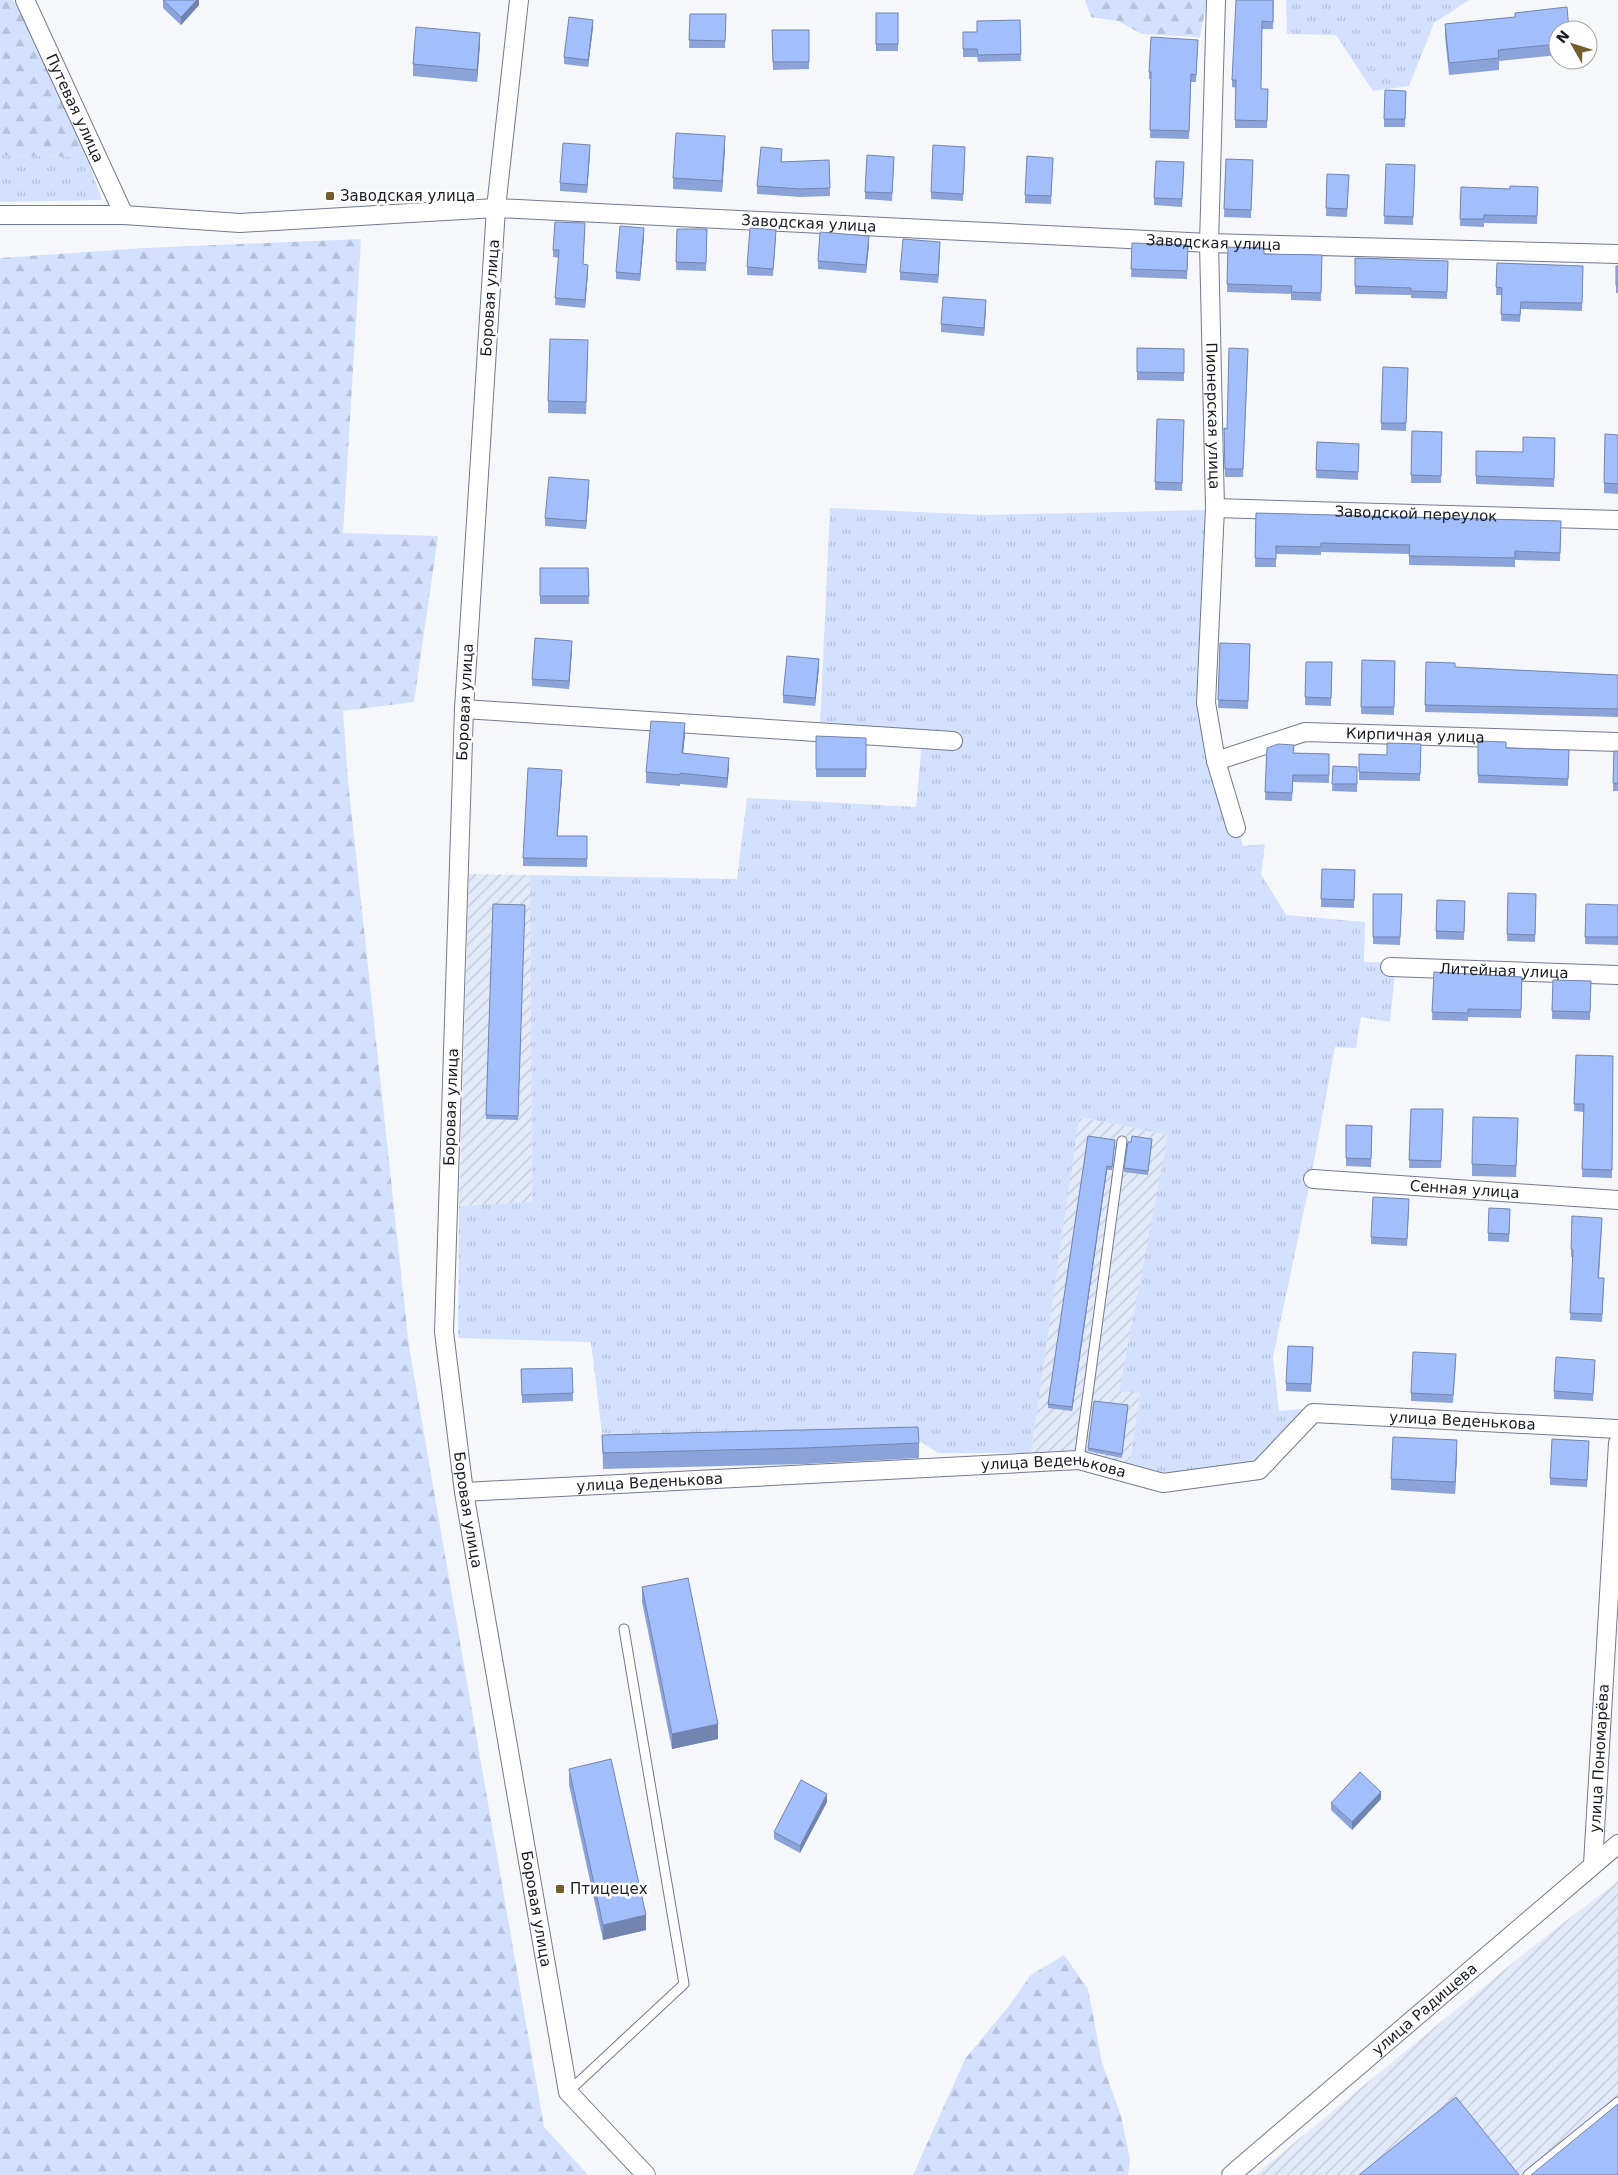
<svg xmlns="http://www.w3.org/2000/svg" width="1618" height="2175" font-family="'DejaVu Sans',sans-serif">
  <defs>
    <pattern id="industrial-furrows" width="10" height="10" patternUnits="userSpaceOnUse" patternTransform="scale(1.25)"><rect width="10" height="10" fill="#e2eafa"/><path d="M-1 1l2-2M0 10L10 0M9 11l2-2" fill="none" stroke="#c1c8d6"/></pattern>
    <pattern id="grass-tufts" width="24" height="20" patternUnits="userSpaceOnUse" patternTransform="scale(1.25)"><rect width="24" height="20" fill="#d3e1fe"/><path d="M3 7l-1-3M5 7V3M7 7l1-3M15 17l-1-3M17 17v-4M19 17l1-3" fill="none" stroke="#b5c0d9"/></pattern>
    <pattern id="forest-firs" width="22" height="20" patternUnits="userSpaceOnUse" patternTransform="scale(1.25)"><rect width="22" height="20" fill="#d3e1fe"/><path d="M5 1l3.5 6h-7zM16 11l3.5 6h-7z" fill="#b5c0d9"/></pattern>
  </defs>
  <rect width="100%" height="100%" fill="#f5f7fb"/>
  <g fill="url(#industrial-furrows)">
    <path d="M469 874 530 875 532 1203 459 1206Z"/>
    <path d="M1078 1117 1169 1135 1119 1391 1140 1392 1129 1469 1067 1451 1031 1453Z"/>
    <path d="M1618 1881V2175H1255L1532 1947Z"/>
  </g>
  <g fill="url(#grass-tufts)">
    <path d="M1286 0H1469L1434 23 1409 86 1373 91 1336 35 1287 34Z"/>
    <path d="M84 149 102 200 0 202V155L70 157Z"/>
    <path d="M830 508 986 515 1211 510 1202 700 1243 846 1265 844 1261 874 1286 915 1365 922 1364 962 1396 963 1390 1022 1361 1017 1356 1048 1335 1047 1312 1172 1273 1357 1279 1411 1313 1408 1255 1465 1166 1477 1129 1469 1140 1393 1119 1391 1168 1135 1079 1117 1031 1453H938L911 1435 706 1444 602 1433 591 1342 458 1338 459 1206 532 1202 530 875 737 879 747 798 916 807 922 741 820 725Z"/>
  </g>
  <g fill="url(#forest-firs)">
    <path d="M0 0H13L24 16 84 149 70 157 0 155Z"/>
    <path d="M1085 0H1207L1200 37 1142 34 1118 21 1091 17Z"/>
    <path d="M361 239 343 533 438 536 414 702 343 711 348 781 409 1347 544 2127 588 2175H0V258L144 248Z"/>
    <path d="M1064 1955 1088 1989 1102 2063 1121 2116 1130 2160 1128 2175H913L965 2059 1008 2007 1031 1975Z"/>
  </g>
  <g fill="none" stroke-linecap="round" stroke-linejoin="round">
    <defs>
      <g id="lane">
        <path d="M1079 1460 1122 1141"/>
        <path d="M568 2092 684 1984 624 1629"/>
        <path d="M1528 2175 1618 2102"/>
      </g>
      <g id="street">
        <path id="s1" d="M25 0 124 215"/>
        <path id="s2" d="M519 0 496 208 464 709 444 1332 464 1492 568 2092 646 2175"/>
        <path id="s3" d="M1216 0 1209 243 1215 508 1206 703 1216 761 1236 828"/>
        <path id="s4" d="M0 215H124L240 223 496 208 1209 243 1618 254"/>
        <path id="s5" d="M1215 508 1618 520"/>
        <path d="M464 709 953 741"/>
        <path id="s6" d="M1216 761 1305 732 1618 742"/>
        <path id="s7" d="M1390 967 1618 975"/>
        <path id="s8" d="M1313 1179 1618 1200"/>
        <path id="s9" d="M464 1492 1079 1460 1163 1483 1259 1470 1313 1413 1618 1429"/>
        <path id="s10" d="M1593 1864 1618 1443"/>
        <path id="s11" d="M1231 2175 1618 1844"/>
      </g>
    </defs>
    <use href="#lane" stroke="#727a8c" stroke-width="11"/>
    <use href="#street" stroke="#727a8c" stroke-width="20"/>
    <use href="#lane" stroke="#fff" stroke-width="9"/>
    <use href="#street" stroke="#fff" stroke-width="18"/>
  </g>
  <g fill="#8ba3d8">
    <path d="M163 0H199V5L181 25 163 8Z"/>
    <path d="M1274 0 1273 29H1262L1261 89H1268L1267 128H1235L1236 88 1232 87V80Z"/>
    <rect x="876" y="13" width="22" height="38"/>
    <path d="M1515 13 1558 30V55L1499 61V70L1449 75 1445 36V24L1515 17Z"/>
    <path d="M690 14H726L725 48H689Z"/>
    <path d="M1020 20 1021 61 978 62 977 57H963V32H977Z"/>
    <path d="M593 27 588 67 564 64V57Z"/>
    <path d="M772 30H809V69L773 70Z"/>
    <path d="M480 44 477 82 413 76V64Z"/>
    <path d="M1198 47 1196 82H1191L1189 139 1150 138 1151 79H1149V72Z"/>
    <path d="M1406 91 1405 127H1384V119Z"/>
    <path d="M725 148 722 192 673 189V178Z"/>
    <path d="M590 153 587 193 560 191V183Z"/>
    <path d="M965 155 963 201 931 199V192Z"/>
    <path d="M782 156V162L829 160 830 196 800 197 757 194V186Z"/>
    <path d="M1053 158 1051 204 1025 203V195Z"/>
    <path d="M1226 159 1253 160 1251 218 1224 217Z"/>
    <path d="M894 164 892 201 865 199V192Z"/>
    <path d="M1386 164 1415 165 1413 225 1384 224Z"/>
    <path d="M1184 170 1182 207 1154 205V198Z"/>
    <path d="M1327 174 1349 175 1347 217 1326 216Z"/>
    <path d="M1461 187 1510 189 1538 187 1537 224 1484 223V227L1460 226Z"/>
    <path d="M677 229H707L706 271 676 270Z"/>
    <path d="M585 231 583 264 588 272 585 308 555 305 559 258 553 257V250Z"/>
    <path d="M644 236 640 281 616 279V272Z"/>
    <path d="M776 238 773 276 747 275V267Z"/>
    <path d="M1132 243 1188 245 1187 279 1131 277Z"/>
    <path d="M869 244 866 273 818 269V261Z"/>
    <path d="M1228 247 1264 254 1322 255 1321 301 1291 300V294L1227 292Z"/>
    <path d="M940 250 938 283 900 280V272Z"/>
    <path d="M1355 258 1448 261 1447 299 1411 298V295L1355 294Z"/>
    <path d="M1497 263 1583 266 1582 311 1521 309 1520 322 1501 321 1502 295H1496Z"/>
    <rect x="1616" y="266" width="2" height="27"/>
    <path d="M986 308 984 336 941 332V324Z"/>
    <path d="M1137 348 1184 349V381L1137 380Z"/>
    <path d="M588 351 586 414 548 413V401Z"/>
    <path d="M1248 357 1243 477H1225L1224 428 1227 429Z"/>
    <path d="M1383 367 1408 368 1406 431 1381 430Z"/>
    <path d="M1184 428 1182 491 1155 490V482Z"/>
    <path d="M1412 431 1442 432 1441 483H1411Z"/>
    <path d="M1618 435V494L1604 493V483Z"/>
    <path d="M1555 438 1554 487 1476 484V451L1523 452Z"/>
    <path d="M1317 442 1359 444 1358 480 1316 478Z"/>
    <path d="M589 488 586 529 545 526V518Z"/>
    <path d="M1256 513 1561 521 1560 561 1515 560V567L1409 565V554L1321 552V555L1276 554V567H1255Z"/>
    <path d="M540 568H588L589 604H540Z"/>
    <path d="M1220 643 1250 644 1248 709 1218 708Z"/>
    <path d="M572 649 569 689 532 686V679Z"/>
    <path d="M1362 660 1395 661 1394 715 1361 714Z"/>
    <path d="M1306 662H1332L1331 706 1305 705Z"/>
    <path d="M1426 662 1455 667 1618 675V717L1425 712Z"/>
    <path d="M819 667 815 706 783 703V695Z"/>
    <path d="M685 734 683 753 729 768 727 788 680 784V786L646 783V772Z"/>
    <path d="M816 736 866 738V777H816Z"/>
    <path d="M1478 741 1506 748 1569 750 1568 786 1478 783Z"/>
    <path d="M1421 744 1420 781 1359 780V754L1387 755Z"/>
    <path d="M1267 748 1294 753 1329 754V783L1293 782 1292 801 1265 800Z"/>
    <path d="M1614 751H1618V791H1613Z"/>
    <path d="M1333 766 1357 767V792L1332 791Z"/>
    <path d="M562 778 557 836H587V867L523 866V858Z"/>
    <path d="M1322 869 1355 870 1354 908 1321 907Z"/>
    <path d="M1508 893 1536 894 1535 942 1507 941Z"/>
    <path d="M1373 894H1402L1400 945 1373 944Z"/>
    <path d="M1465 901 1464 940 1436 939V931Z"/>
    <path d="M493 904 525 905 518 1120 486 1119Z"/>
    <path d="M1618 905V945L1585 944V937Z"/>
    <path d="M1434 972 1522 977 1521 1018 1468 1017V1021L1432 1020Z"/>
    <path d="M1553 980 1591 981 1590 1020 1552 1019Z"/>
    <path d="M1576 1055 1613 1056 1612 1178 1582 1177 1584 1112 1574 1111Z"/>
    <path d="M1411 1109H1443L1441 1168H1409Z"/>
    <path d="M1346 1125 1372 1126 1371 1167 1346 1166Z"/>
    <path d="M1518 1130 1516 1177 1472 1176V1164Z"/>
    <path d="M1088 1136 1115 1144 1112 1170H1107L1072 1411 1048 1408V1404Z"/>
    <path d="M1152 1143 1148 1175 1124 1172V1168Z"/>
    <path d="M1409 1207 1407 1246 1371 1244V1237Z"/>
    <path d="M1510 1217 1509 1242 1488 1241V1233Z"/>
    <path d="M1602 1225 1599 1278 1604 1286 1602 1322 1570 1320 1573 1257H1571V1249Z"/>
    <path d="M1313 1355 1311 1392 1286 1391V1383Z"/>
    <path d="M1456 1362 1453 1403 1411 1401V1393Z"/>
    <path d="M1595 1367 1593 1401 1554 1399V1391Z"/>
    <path d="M572 1368 573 1401 522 1403 521 1369Z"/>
    <path d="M1128 1409 1122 1458 1088 1451V1448Z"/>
    <path d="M602 1435 919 1443V1458L805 1464 603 1469Z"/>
    <path d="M1589 1449 1587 1487 1550 1485V1478Z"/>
    <path d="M1457 1452 1455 1494 1391 1490V1479Z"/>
    <path d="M642 1587 718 1739 672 1749 642 1602Z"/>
    <path d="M569 1769 646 1930 603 1940 569 1785Z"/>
    <path d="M1381 1799 1352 1830 1331 1810V1803Z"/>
    <path d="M827 1802 800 1853 774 1839V1832Z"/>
  </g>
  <g fill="#7185b0">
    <path d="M197 0H199V5L181 25V17Z"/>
    <path d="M593 20V27L588 67V60Z"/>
    <path d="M480 33V44L477 82V70Z"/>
    <path d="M725 136V148L722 192V181Z"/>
    <path d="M590 145V153L587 193V185Z"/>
    <path d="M644 228V236L640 281V274Z"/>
    <path d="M869 236V244L866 273V265Z"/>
    <path d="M940 242V250L938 283V275Z"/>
    <path d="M588 265V272L585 308V300Z"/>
    <path d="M986 300V308L984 336V328Z"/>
    <path d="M589 480V488L586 529V521Z"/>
    <path d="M572 641V649L569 689V681Z"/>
    <path d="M819 659V667L815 706V698Z"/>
    <path d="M685 723V734L682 764V753Z"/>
    <path d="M729 758V768L727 788V778Z"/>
    <path d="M562 770V778L557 843V836Z"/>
    <path d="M1107 1166V1170L1072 1411V1407Z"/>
    <path d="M1457 1440V1452L1455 1494V1482Z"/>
    <path d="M718 1724V1739L672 1749V1734Z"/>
    <path d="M1381 1792V1799L1352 1830V1822Z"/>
    <path d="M827 1794V1802L800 1853V1846Z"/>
    <path d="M646 1915V1930L603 1940V1925Z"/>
  </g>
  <g fill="#a2befb" stroke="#7185b0">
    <path d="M163 0H197L181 17Z"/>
    <path d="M1236 0H1273V22L1262 21 1261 89H1268L1267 121 1235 120 1236 80H1232Z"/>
    <path d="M1567 7 1569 30H1558V44L1498 50 1499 58 1449 63 1445 24 1515 17V13Z"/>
    <rect x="876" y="13" width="22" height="31"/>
    <path d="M690 14H726L725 41 689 40Z"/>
    <path d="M569 17 593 20 588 60 564 57Z"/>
    <path d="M1020 20 1021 54 978 55 977 49H963V32H977V21Z"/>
    <path d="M416 27 480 33 477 70 413 64Z"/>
    <path d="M772 30H809V62H773Z"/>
    <path d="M1151 37 1198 40 1196 75 1191 74 1189 131 1150 130 1151 72H1149Z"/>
    <path d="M1385 90 1406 91 1405 119H1384Z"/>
    <path d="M676 133 725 136 722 181 673 178Z"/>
    <path d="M563 143 590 145 587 185 560 183Z"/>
    <path d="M933 145 965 147 963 194 931 192Z"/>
    <path d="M761 147 782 149 781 162 829 160 830 188 800 189 757 186Z"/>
    <path d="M867 155 894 157 892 193 865 192Z"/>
    <path d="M1027 156 1053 158 1051 196 1025 195Z"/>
    <path d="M1226 159 1253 160 1251 210 1224 209Z"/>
    <path d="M1156 161 1184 162 1182 199 1154 198Z"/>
    <path d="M1386 164 1415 165 1413 217 1384 216Z"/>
    <path d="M1327 174 1349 175 1347 209 1326 208Z"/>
    <path d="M1510 186 1538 187 1537 216 1484 215V219H1460L1461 187 1510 189Z"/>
    <path d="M555 222 585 223 583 264 588 265 585 300 555 298 559 250H553Z"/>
    <path d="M620 226 644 228 640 274 616 272Z"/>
    <path d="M750 228 776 230 773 269 747 267Z"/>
    <path d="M677 229H707L706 263 676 262Z"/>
    <path d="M820 232 869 236 866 265 818 261Z"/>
    <path d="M903 239 940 242 938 275 900 272Z"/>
    <path d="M1132 243 1188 245 1187 271 1131 269Z"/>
    <path d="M1228 247 1264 248V254L1322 255 1321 293 1291 292 1292 286 1227 284Z"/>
    <path d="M1355 258 1448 261 1447 292 1411 291V288L1355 286Z"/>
    <path d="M1497 263 1583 266 1582 303 1521 302 1520 315 1501 314 1502 288 1496 287Z"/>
    <rect x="1616" y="266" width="2" height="19"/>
    <path d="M943 297 986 300 984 328 941 324Z"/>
    <path d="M550 339 588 340 586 402 548 401Z"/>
    <path d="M1137 348 1184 349V373L1137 372Z"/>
    <path d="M1229 348 1248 349 1243 469H1225L1224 428 1227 429Z"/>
    <path d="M1383 367 1408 368 1406 423H1381Z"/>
    <path d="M1157 419 1184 420 1182 483 1155 482Z"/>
    <path d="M1412 431 1442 432 1441 476 1411 475Z"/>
    <path d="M1605 434 1618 435V484L1604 483Z"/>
    <path d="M1523 437 1555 438 1554 479 1476 476V451L1523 452Z"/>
    <path d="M1317 442 1359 444 1358 472 1316 470Z"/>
    <path d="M549 477 589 480 586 521 545 518Z"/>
    <path d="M1256 513 1561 521 1560 553 1515 551V558L1409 556 1410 545 1321 543V547L1276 546V559L1255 558Z"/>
    <path d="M540 568H588L589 596H540Z"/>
    <path d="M535 638 572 641 569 681 532 679Z"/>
    <path d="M1220 643 1250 644 1248 701 1218 700Z"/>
    <path d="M787 656 819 659 815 698 783 695Z"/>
    <path d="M1362 660 1395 661 1394 707H1361Z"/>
    <path d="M1306 662H1332L1331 698 1305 697Z"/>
    <path d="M1426 662 1455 663V667L1618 675V709L1425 705Z"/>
    <path d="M651 721 685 723 682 753 729 758 727 778 680 773V775L646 772Z"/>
    <path d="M816 736 866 738V769H816Z"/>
    <path d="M1478 741 1506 742V748L1569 750 1568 779 1478 775Z"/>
    <path d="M1387 743 1421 744 1420 774 1359 772V754L1387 755Z"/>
    <path d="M1278 744 1294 745 1293 753 1329 754V775H1293L1292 793 1265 792 1267 748Z"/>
    <path d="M1614 751H1618V784L1613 783Z"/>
    <path d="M1333 766 1357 767V784H1332Z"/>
    <path d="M528 768 562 770 557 836H587V859L523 858Z"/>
    <path d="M1322 869 1355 870 1354 900 1321 899Z"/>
    <path d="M1508 893 1536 894 1535 935 1507 934Z"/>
    <path d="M1373 894H1402L1400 937H1373Z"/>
    <path d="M1437 900 1465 901 1464 932 1436 931Z"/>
    <path d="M493 904 525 905 518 1116 486 1115Z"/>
    <path d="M1586 904 1618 905V937H1585Z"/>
    <path d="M1434 972 1522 977 1521 1010 1468 1009V1013L1432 1012Z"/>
    <path d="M1553 980 1591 981 1590 1012 1552 1011Z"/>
    <path d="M1576 1055 1613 1056 1612 1170 1582 1169 1584 1104H1574Z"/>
    <path d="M1411 1109H1443L1441 1161 1409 1160Z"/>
    <path d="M1473 1117 1518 1118 1516 1166 1472 1164Z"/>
    <path d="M1346 1125 1372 1126 1371 1159 1346 1158Z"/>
    <path d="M1088 1136 1115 1140 1112 1167 1107 1166 1072 1407 1048 1404Z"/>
    <path d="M1132 1136 1152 1139 1148 1171 1124 1168 1128 1142H1131Z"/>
    <path d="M1373 1197 1409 1199 1407 1239 1371 1237Z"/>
    <path d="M1489 1208 1510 1209 1509 1234 1488 1233Z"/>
    <path d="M1572 1216 1602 1218 1598 1278H1604L1602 1314 1570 1313 1573 1250 1571 1249Z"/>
    <path d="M1288 1346 1313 1347 1311 1384 1286 1383Z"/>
    <path d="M1413 1352 1456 1354 1453 1395 1411 1393Z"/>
    <path d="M1556 1357 1595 1360 1593 1394 1554 1391Z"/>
    <path d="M572 1368 573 1393 522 1395 521 1369Z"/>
    <path d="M1094 1401 1128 1405 1122 1454 1088 1448Z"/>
    <path d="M918 1427 919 1443 805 1448 603 1453 602 1435Z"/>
    <path d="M1393 1437 1457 1440 1455 1482 1391 1479Z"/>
    <path d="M1552 1439 1589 1441 1587 1480 1550 1478Z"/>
    <path d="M688 1578 718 1724 672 1734 642 1587Z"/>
    <path d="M611 1759 646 1915 603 1925 569 1769Z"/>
    <path d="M1360 1772 1381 1792 1352 1822 1331 1803Z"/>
    <path d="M801 1780 827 1794 800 1846 774 1832Z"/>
    <path d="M1456 2097 1519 2175H1359Z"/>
    <path d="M1618 2104V2175H1531Z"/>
  </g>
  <g fill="#755e2e" stroke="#fff" stroke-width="2">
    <rect x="325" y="191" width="10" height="10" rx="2.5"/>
    <rect x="555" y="1884" width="10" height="10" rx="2.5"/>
  </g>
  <g text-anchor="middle" stroke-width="5" stroke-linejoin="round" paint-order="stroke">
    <g font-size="15" fill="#191c23" stroke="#fff">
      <text dy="5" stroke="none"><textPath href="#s1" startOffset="119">Путевая улица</textPath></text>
      <text dy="5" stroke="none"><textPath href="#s4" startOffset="810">Заводская улица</textPath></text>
      <text dy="5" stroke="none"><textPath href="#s4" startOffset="1215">Заводская улица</textPath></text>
      <text transform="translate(490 298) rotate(-86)" y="5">Боровая улица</text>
      <text dy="5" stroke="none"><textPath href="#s3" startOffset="416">Пионерская улица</textPath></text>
      <text dy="5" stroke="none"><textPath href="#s5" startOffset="201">Заводской переулок</textPath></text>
      <text transform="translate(465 702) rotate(-87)" y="5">Боровая улица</text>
      <text dy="5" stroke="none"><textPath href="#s6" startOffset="204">Кирпичная улица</textPath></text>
      <text dy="5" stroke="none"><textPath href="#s7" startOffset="114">Литейная улица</textPath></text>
      <text transform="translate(451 1107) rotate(-88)" y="5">Боровая улица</text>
      <text dy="5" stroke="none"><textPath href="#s8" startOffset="152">Сенная улица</textPath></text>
      <text dy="5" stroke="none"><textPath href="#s9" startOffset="1028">улица Веденькова</textPath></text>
      <text dy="5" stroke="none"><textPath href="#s9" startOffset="591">улица Веденькова</textPath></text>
      <text dy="5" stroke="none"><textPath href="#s9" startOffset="186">улица Веденькова</textPath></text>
      <text dy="5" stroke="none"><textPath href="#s2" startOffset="1514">Боровая улица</textPath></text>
      <text dy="5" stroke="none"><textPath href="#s10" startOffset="106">улица Пономарёва</textPath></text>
      <text dy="5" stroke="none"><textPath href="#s2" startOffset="1919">Боровая улица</textPath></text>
      <text dy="5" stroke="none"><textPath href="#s11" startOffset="255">улица Радищева</textPath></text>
    </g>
    <g font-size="15" fill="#191c23" stroke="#fff" text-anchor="start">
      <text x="340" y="201">Заводская улица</text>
      <text x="570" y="1894">Птицецех</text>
    </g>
  </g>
  <g transform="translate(1573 45) rotate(309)"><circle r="24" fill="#ffffff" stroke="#a3a4a7"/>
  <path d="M0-4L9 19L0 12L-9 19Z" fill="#755e2e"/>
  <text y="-8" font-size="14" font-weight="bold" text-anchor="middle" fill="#191c23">N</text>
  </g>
</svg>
